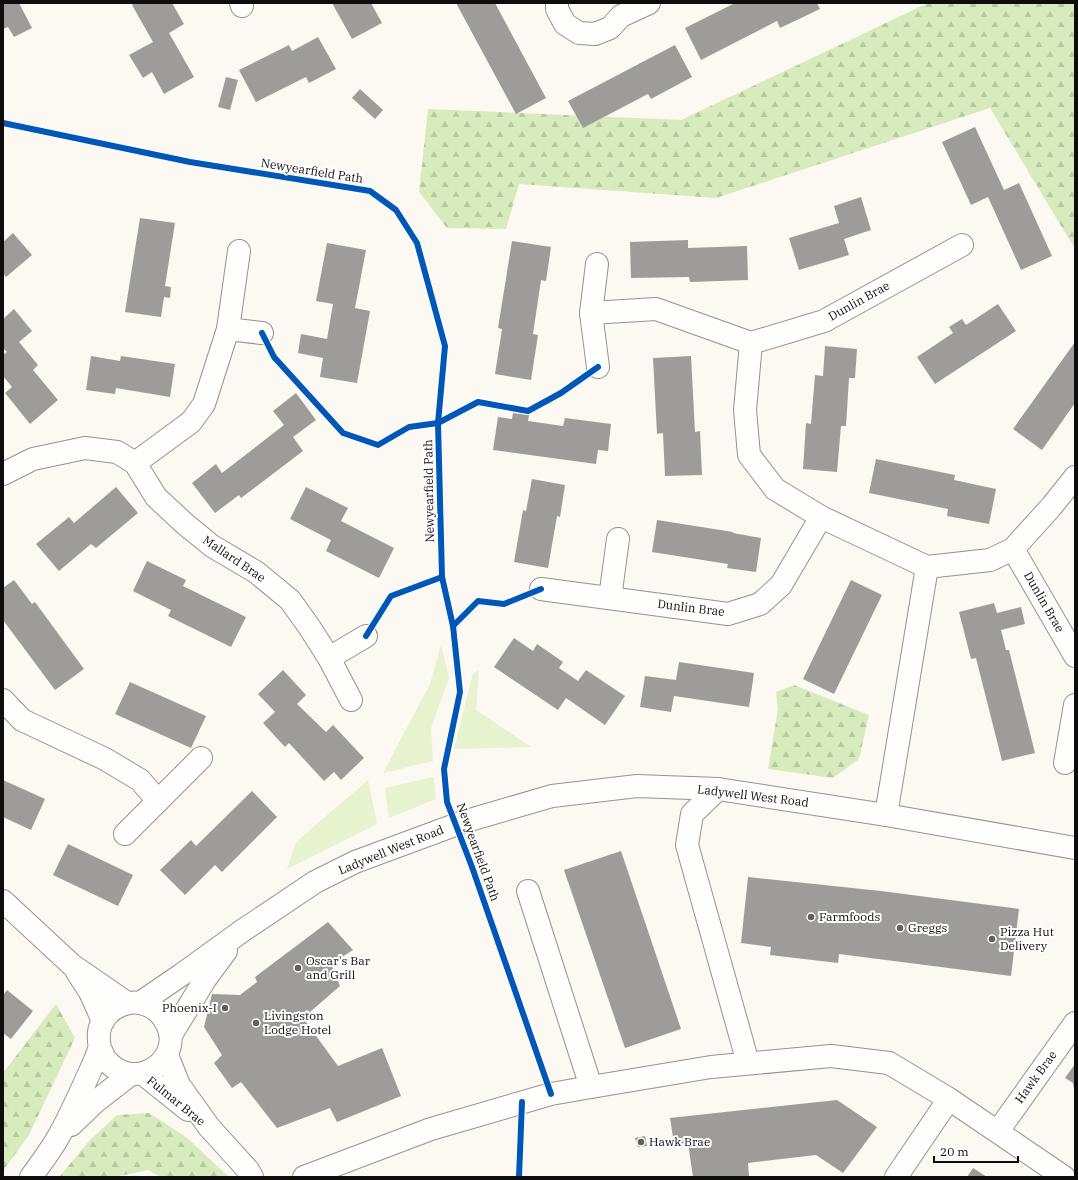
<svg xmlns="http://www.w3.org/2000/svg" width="1078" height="1180" font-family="'IBM Plex Serif',serif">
  <defs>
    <pattern id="forest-firs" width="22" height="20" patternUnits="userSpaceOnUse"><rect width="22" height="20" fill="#d8ebbd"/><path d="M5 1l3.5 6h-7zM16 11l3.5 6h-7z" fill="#b8c8a1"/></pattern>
  </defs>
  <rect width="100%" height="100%" fill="#fbf9f2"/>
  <g fill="#e7f3cf">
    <path d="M441 645 449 678 431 728 433 761 383 773 430 684Z"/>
    <path d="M479 670 476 710 531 747 454 749 473 673Z"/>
    <path d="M434 777 436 799 389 818 385 788Z"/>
    <path d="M368 780 377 824 287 869 296 842Z"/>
  </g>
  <g fill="url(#forest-firs)">
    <path d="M928 3H1075V249L990 108 716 198 519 184 506 229 447 228 419 192 428 109 681 120Z"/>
    <path d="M794 685 869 715 859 759 833 778 768 769 778 709 776 692Z"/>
    <path d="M56 1004 75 1038 29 1135 3 1171V1073Z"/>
    <path d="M149 1113 186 1137 229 1177H160L148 1170 115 1177H59L90 1140 117 1115Z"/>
  </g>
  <g fill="#9e9c98">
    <path d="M3 3H19L32 28 14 37 8 27 3 29Z"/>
    <path d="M135 3H172L184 24 169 33 194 77 164 94 152 72 143 78 129 55 153 42 132 5Z"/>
    <path d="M332 3H371L382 23 352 39Z"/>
    <path d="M456 3H495L546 98 516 114Z"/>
    <path d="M735 3H817L820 9 780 28 777 21 701 60 685 28Z"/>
    <path d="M318 37 336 69 309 83 306 77 256 102 239 70 289 45 292 51Z"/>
    <path d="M675 45 692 77 651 99 648 94 583 128 568 101Z"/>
    <path d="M226 77 238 80 230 110 218 107Z"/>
    <path d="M360 89 383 110 375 119 352 98Z"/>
    <path d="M975 127 1004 190 1019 183 1052 256 1021 270 988 197 971 205 942 142Z"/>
    <path d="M861 197 871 230 844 239 849 255 799 270 789 238 839 223 834 206Z"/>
    <path d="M140 218 175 223 165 286 171 287 170 298 164 297 161 317 125 312Z"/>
    <path d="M13 233 32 255 6 277 3 273V242Z"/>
    <path d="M688 240V248L747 246 748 280 690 282 689 277 631 278 630 242Z"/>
    <path d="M512 241 551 247 546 281 541 280 533 334 538 335 531 380 495 374 502 329 498 328Z"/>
    <path d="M327 243 366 250 355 308 370 311 357 383 320 377 323 358 298 353 301 334 327 339 333 304 316 301Z"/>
    <path d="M998 304 1016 331 935 384 917 357 953 333 949 327 962 319 966 325Z"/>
    <path d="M14 309 32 331 19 342 38 365 33 370 58 400 30 424 5 393 12 387 3 376V355L7 352 3 348V319Z"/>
    <path d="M1075 342V403L1042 450 1013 429Z"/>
    <path d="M825 346 857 349 855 378H849L846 426H841L837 472 803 469 806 423 811 424 815 375 823 376Z"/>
    <path d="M91 356 120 361 121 356 175 364 170 397 116 388 115 394 86 390Z"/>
    <path d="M691 356 695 432 700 431 702 475 665 476 663 433 657 434 653 358Z"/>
    <path d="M296 393 316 420 293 437 303 451 241 498 239 495 215 513 192 483 216 464 222 473 284 425 273 411Z"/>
    <path d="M513 413 529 415 528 421 563 426 565 418 611 424 608 451 598 450 596 464 493 450 498 417 512 419Z"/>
    <path d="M876 459 955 475 954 480 996 489 989 524 947 516 948 509 869 493Z"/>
    <path d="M532 479 565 485 560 517 557 516 548 568 514 562 523 510 526 511Z"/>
    <path d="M116 487 138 513 96 548 91 544 59 571 36 544 69 517 74 523Z"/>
    <path d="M306 487 348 508 341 521 394 548 379 578 326 551 331 540 290 519Z"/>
    <path d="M657 520 733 532V533L761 538 756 572 727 568 728 564 652 552Z"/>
    <path d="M147 561 186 580 183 586 246 617 231 647 168 616 171 610 133 591Z"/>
    <path d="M14 580 32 604 35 602 84 669 55 690 3 620V588Z"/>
    <path d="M851 580 882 595 834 694 803 679Z"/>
    <path d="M994 603 997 613 1021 607 1025 624 1001 630 1006 650H1009L1035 753 1002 761 976 658 971 659 959 612Z"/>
    <path d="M514 638 533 651 537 644 563 662 559 668 578 681 586 670 625 696 605 725 566 698 558 710 494 667Z"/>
    <path d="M679 662 754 673 749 707 674 696 671 712 640 707 645 676 676 680Z"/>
    <path d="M283 670 306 695 297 704 326 732 333 725 364 758 341 780 334 772 324 781 289 743 285 747 263 723 275 712 258 694Z"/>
    <path d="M130 682 206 716 191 748 115 714Z"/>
    <path d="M3 780 45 799 31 830 3 817Z"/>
    <path d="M252 791 277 817 222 872 215 865 185 895 160 870 191 840 196 846Z"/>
    <path d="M68 844 133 875 118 906 53 875Z"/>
    <path d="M621 851 681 1029 625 1048 564 870Z"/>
    <path d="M748 877 881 891 1019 909 1011 976 839 954 838 963 770 955 771 947 741 943Z"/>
    <path d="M328 922 353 950 331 964 340 986 303 1018 338 1066 382 1048 401 1096 337 1122 330 1108 277 1128 241 1082 232 1088 214 1063 222 1055 204 1027 212 994 240 995 257 982 255 977Z"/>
    <path d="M7 990 33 1011 11 1039 3 1033V995Z"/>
    <path d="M1075 1064V1089H1074L1073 1083 1065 1078Z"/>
    <path d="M837 1100 877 1127 843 1173 816 1155 748 1163 749 1177H693L688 1143 674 1144 670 1118Z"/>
    <path d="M645 1136 647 1146 638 1147 635 1138Z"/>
    <path d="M973 1168 987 1177H967Z"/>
  </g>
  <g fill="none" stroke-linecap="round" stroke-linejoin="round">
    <defs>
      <g id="minor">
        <path d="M241 3 242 6"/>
        <path d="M557 3V9L565 24 579 33 595 34 610 28 621 16 649 3"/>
        <path d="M597 264 591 313 598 367"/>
        <path d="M591 313 656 309 751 343 745 410 749 455 775 489 821 517 927 567 990 560 1013 549 1051 507 1075 477"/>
        <path d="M228 329 262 333"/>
        <path d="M751 343 824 321 962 245"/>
        <path d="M135 463 191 422 204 404 228 329 239 251"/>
        <path d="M3 474 33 459 85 448 117 452 135 463 156 497 185 524 212 546 256 572 290 600 310 628 329 658 351 700"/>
        <path d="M1013 549 1075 656"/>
        <path d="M541 589 728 614 760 604 781 585 821 517"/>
        <path d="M610 598 618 539"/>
        <path d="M329 658 366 636"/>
        <path d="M3 700 22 720 105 759 140 780 158 801 201 758"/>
        <path d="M1065 763 1075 705"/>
        <path d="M718 789 692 814 687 845 748 1063"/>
        <path d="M886 815 927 567"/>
        <path d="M125 834 158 801"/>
        <path d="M528 891 591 1087"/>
        <path d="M3 901 72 965 127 1003"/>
        <path d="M77 972 90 992 103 1021"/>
        <path d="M167 1055 179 1085 209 1127 248 1170 252 1177"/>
        <path d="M143 1074 188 1110"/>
        <path d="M998 1131 1075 1023"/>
        <path d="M304 1177 431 1129 551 1094 591 1087 711 1067 831 1056 889 1063 949 1099 1064 1177"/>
        <path d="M896 1177 949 1099"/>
      </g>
      <g id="tertiary">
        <path d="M140 1003 181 975 242 931 315 882 355 862 463 822 552 796 637 786 718 789 886 815 1075 848"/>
        <path d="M171 1035 206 978 226 951"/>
        <path d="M71 1125 95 1102 131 1074"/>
        <path d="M31 1177C41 1163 52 1149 60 1134 73 1110 84 1085 95 1060 96 1057 98 1053 99 1049 100 1046 99 1043 99 1040 98 1031 101 1022 107 1015 115 1006 128 1001 140 1003 150 1005 159 1011 164 1019 189 1056 137 1095 107 1061 104 1058 102 1052 100 1048"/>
      </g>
    </defs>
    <use href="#minor" stroke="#949390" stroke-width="24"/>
    <use href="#tertiary" stroke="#949390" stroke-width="24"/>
    <use href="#minor" stroke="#fefefd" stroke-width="22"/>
    <use href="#tertiary" stroke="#fefefd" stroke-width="22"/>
    <defs>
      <g id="cycleway">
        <path d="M3 123 190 162 370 191 396 210 417 243 445 346 438 423 442 577 453 626 460 692 444 769 447 802 472 867 551 1094"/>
        <path d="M262 333 274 357 343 433 378 445 409 427 438 423 478 402 528 411 561 393 598 367"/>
        <path d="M453 626 478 601 504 604 541 589"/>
        <path d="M366 636 391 596 442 577"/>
        <path d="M519 1177 522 1102"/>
      </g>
    </defs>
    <use href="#cycleway" stroke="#fff" stroke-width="8"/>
    <use href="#cycleway" stroke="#0057b8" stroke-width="6"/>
  </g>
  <g fill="#60605d" stroke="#fff" stroke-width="1.5">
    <circle cx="811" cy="917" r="4"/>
    <circle cx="900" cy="928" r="4"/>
    <circle cx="992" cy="939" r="4"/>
    <circle cx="298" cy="968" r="4"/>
    <circle cx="225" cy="1008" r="4"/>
    <circle cx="256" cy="1023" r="4"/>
    <circle cx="641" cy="1142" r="4"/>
  </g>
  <g text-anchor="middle" stroke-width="4" stroke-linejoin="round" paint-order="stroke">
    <g font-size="12" fill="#0d0d0d" stroke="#fff">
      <text transform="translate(312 171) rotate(9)" y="4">Newyearfield Path</text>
      <text transform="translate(859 301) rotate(-29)" y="4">Dunlin Brae</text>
      <text transform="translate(429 491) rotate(-91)" y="4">Newyearfield Path</text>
      <text transform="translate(234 559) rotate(34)" y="4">Mallard Brae</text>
      <text transform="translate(1044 602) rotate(60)" y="4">Dunlin Brae</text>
      <text transform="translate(691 608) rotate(7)" y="4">Dunlin Brae</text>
      <text transform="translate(753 796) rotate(7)" y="4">Ladywell West Road</text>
      <text transform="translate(391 850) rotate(-22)" y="4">Ladywell West Road</text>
      <text transform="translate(478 852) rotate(70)" y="4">Newyearfield Path</text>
      <text transform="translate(1036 1077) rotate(-54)" y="4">Hawk Brae</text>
      <text transform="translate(176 1101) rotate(39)" y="4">Fulmar Brae</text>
    </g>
    <g font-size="12" fill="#0d0d0d" stroke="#fff" text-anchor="start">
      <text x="819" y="921">Farmfoods</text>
      <text x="908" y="932">Greggs</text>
      <text x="1000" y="936">Pizza Hut<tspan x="1000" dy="14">Delivery</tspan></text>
      <text x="306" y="965">Oscar's Bar<tspan x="306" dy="14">and Grill</tspan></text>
      <text x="217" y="1012" text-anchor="end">Phoenix-I</text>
      <text x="264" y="1020">Livingston<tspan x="264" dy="14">Lodge Hotel</tspan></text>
      <text x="649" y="1146">Hawk Brae</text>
    </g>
  </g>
  <rect width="1078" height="1180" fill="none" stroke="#0d0d0d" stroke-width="8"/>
  <path d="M934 1156v6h84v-6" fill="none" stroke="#0d0d0d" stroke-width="2"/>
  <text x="940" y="1156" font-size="12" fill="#0d0d0d" stroke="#ffffff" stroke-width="3" paint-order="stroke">20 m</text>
</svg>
